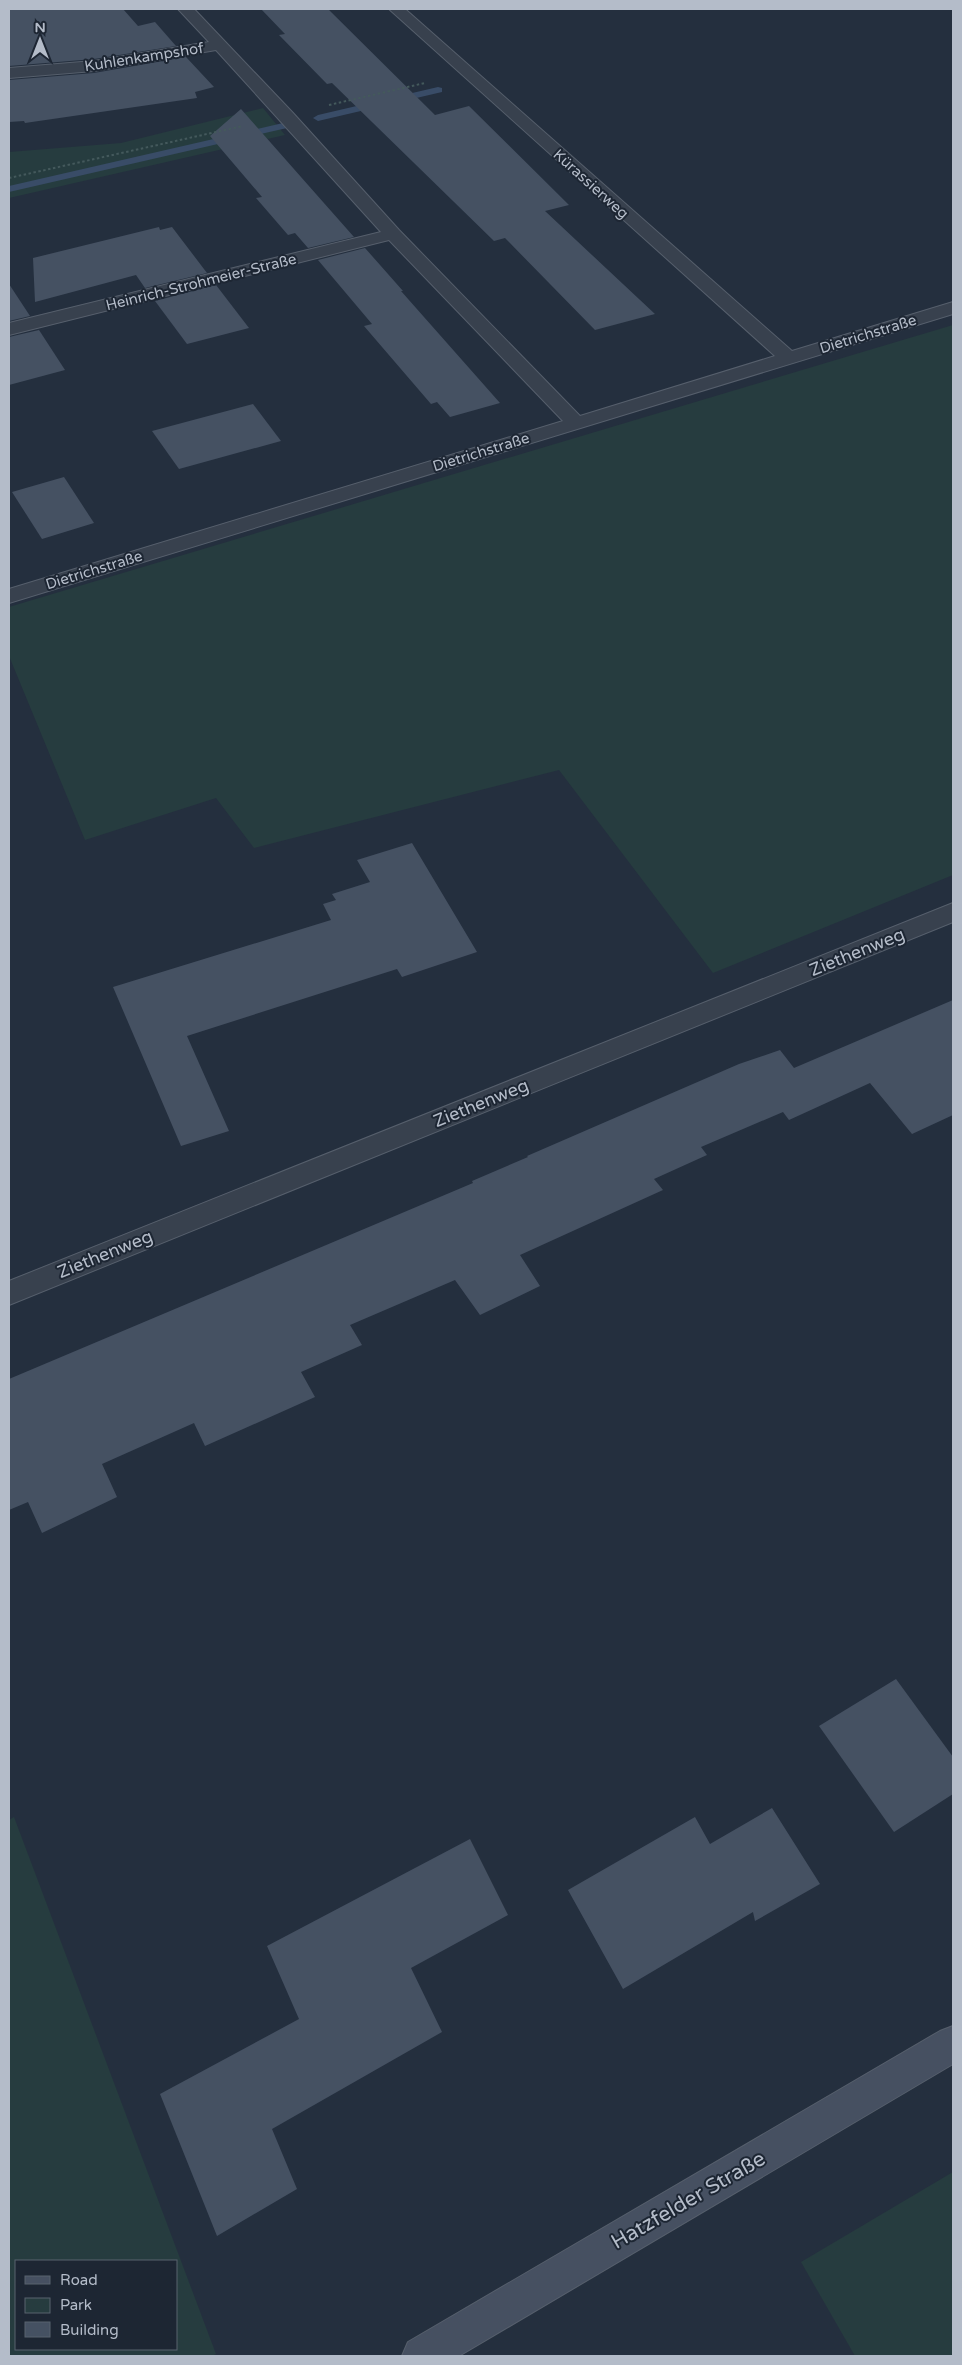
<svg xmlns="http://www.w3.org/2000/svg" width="962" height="2365" font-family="'Varela Round',sans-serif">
  <rect width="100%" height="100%" fill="#242f3e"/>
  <g fill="#263c3f" fill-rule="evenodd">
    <path d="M263 108 285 135 9 198V152L121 143Z"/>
    <path d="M953 325V875L713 973 559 770 254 848 216 798 85 840 9 656V607Z"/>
    <path d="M14 1817 216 2354 212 2356H9V1820ZM176 2261V2349H16V2261Z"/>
    <path d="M953 2172V2356H855L801 2262Z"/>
  </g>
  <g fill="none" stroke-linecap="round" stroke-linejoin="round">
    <g fill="#394c67" fill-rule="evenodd">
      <path d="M438 87 442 88V92L318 121 313 118 318 115Z"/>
      <path d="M283 123 287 124V128L9 192V186Z"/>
    </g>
  </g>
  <g fill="#455162">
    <path d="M9 9H123L138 26 155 22 176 46 94 59 9 66Z"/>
    <path d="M261 9H328L435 115 469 106 569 205 545 211 655 314 595 330 505 238 494 241 332 83 327 84 279 35 285 34Z"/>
    <path d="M186 57 214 87 195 92 197 98 25 123 24 121 9 122V80L94 73Z"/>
    <path d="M241 109 316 194 354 237 308 248 295 233 288 235 256 198 262 197 210 136Z"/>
    <path d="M159 227 160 230 172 227 207 273 145 288 136 275 35 302 33 258Z"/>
    <path d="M365 248 403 291H401L500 403 450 417 437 402 431 404 364 326 372 324 318 260Z"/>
    <path d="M9 284 30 316 9 321Z"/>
    <path d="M216 285 249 328 187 344 155 301Z"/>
    <path d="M39 330 65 370 9 385V337Z"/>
    <path d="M253 404 281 441 179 469 152 431Z"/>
    <path d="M64 477 94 523 42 539 12 492Z"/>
    <path d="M412 843 477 952 402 977 397 969 187 1036 229 1131 181 1146 113 987 331 920 323 904 336 900 332 894 370 882 357 860Z"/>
    <path d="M953 1000V1115L912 1134 870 1083 789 1120 783 1112 701 1147 707 1155 654 1179 663 1190 520 1255 540 1286 480 1315 455 1280 350 1325 362 1345 301 1372 315 1397 205 1446 194 1423 102 1464 117 1497 42 1533 28 1502 9 1510V1379L473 1183 472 1181 528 1157 527 1156 739 1064 780 1050 794 1068Z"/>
    <path d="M896 1679 953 1757V1794L894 1832 819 1726Z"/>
    <path d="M772 1808 820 1884 755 1921 753 1912 623 1989 568 1890 695 1817 710 1844Z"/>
    <path d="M470 1839 508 1915 411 1968 442 2032 272 2129 297 2189 217 2236 160 2094 299 2019 267 1946Z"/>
  </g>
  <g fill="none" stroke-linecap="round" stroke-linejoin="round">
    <defs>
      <g id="street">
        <path d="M178 9H194L293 113 399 230 580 416 775 356 389 9H405L792 351 953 302V314L9 603V589L563 421 389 240 9 335V323L381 232 216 50 94 71 9 78V68L94 61 209 42Z"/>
        <path d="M953 903V922L9 1305V1281Z"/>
      </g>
      <path id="secondary" d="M953 2026V2064L459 2356H402L408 2342 940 2031Z"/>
    </defs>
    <use href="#street" stroke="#565f6c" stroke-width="2"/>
    <use href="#secondary" stroke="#565f6c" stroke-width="2"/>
    <g stroke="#44595c" stroke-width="2" stroke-dasharray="2.5 2.5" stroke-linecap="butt">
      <path d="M329 105 425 83"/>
      <path d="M9 178 243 126"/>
    </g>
    <use href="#street" fill="#38414e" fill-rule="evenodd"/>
    <use href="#secondary" fill="#465061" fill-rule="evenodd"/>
  </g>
  <g text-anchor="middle" stroke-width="4" stroke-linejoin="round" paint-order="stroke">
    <g font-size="15" fill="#b4bcc9" stroke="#1d2633">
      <text transform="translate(144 57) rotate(-9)" y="5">Kuhlenkampshof</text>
      <text transform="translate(591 184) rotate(42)" y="5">Kürassierweg</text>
      <text transform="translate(201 282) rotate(-14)" y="5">Heinrich-Strohmeier-Straße</text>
      <text transform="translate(868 334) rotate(-17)" y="5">Dietrichstraße</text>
      <text transform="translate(481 452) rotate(-17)" y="5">Dietrichstraße</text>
      <text transform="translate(94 570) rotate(-17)" y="5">Dietrichstraße</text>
    </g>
    <g font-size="18" fill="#b4bcc9" stroke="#1d2633">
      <text transform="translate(857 952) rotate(-22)" y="6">Ziethenweg</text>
      <text transform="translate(481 1103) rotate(-22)" y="6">Ziethenweg</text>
      <text transform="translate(105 1254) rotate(-22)" y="6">Ziethenweg</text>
    </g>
    <g font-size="21" fill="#b4bcc9" stroke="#1d2633">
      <text transform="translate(688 2200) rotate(-30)" y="7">Hatzfelder Straße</text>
    </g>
  </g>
  <rect width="962" height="2365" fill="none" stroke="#b4bcc9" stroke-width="20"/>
  <rect x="15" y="2260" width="162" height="90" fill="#1d2633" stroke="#59626f"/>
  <rect x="25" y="2276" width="25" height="8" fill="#465061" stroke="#59626f"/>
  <text x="60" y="2285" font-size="15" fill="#b4bcc9">Road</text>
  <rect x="25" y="2298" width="25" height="15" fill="#263c3f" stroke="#59626f"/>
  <text x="60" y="2310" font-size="15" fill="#b4bcc9">Park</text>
  <rect x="25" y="2322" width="25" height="15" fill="#455162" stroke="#59626f"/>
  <text x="60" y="2335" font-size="15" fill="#b4bcc9">Building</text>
  <g transform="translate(40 40)" stroke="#1d2633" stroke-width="4" paint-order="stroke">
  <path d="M0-4L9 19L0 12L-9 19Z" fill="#b4bcc9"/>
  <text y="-8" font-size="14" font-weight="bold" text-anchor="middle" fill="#b4bcc9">N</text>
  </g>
</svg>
